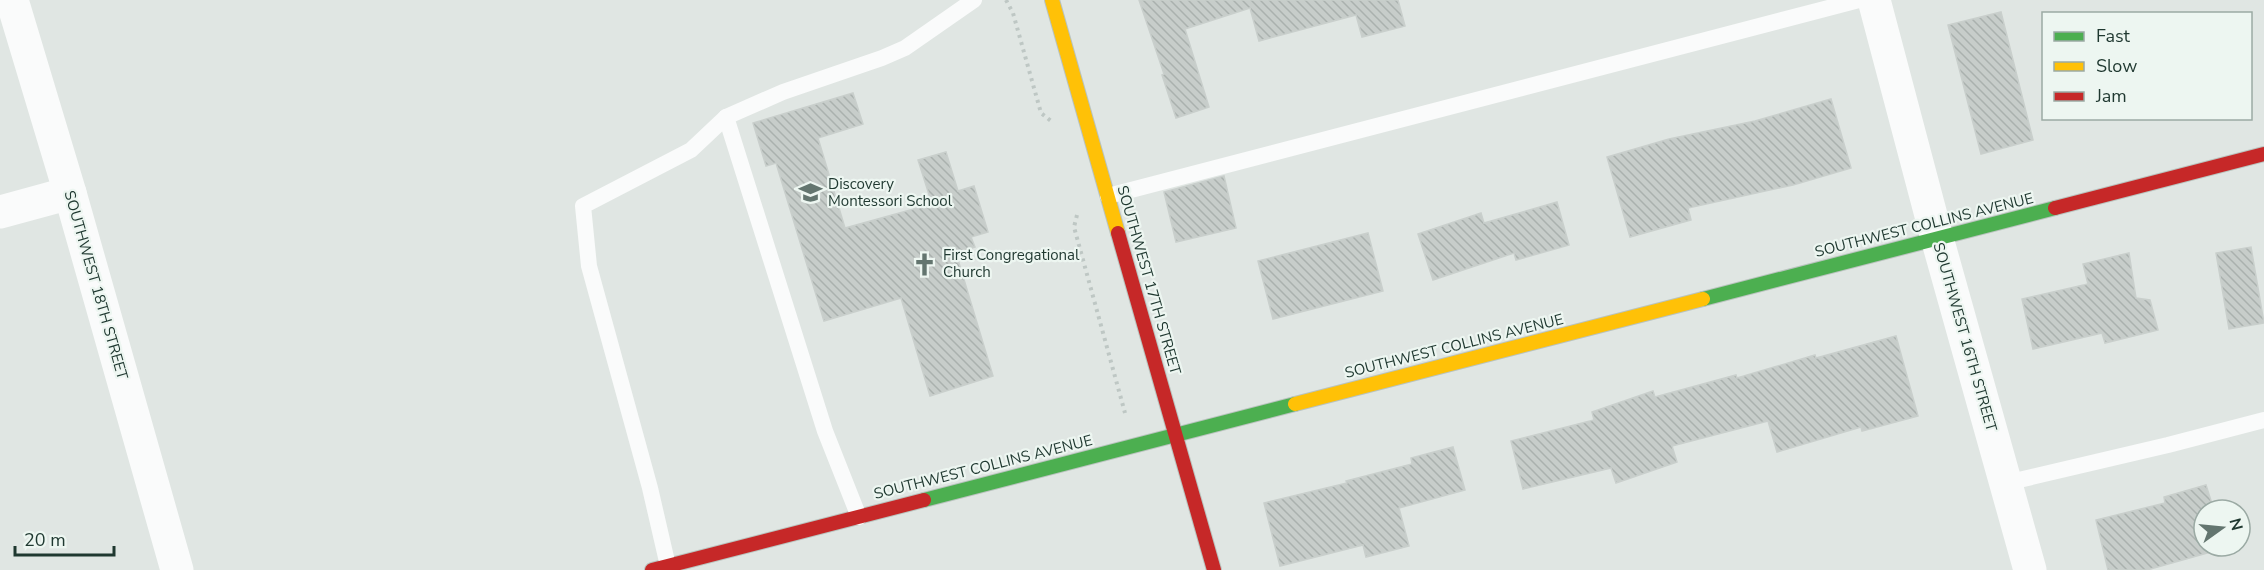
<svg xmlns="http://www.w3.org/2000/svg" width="2264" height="570" font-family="'Nunito Sans',sans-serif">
  <defs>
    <pattern id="building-back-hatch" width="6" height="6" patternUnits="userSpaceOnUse" patternTransform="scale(1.5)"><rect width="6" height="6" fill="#c7cdca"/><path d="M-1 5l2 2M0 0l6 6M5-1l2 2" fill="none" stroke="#aab1ae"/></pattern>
  </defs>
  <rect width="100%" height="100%" fill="#e0e6e3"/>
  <g fill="url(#building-back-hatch)" stroke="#c9cfcc" stroke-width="1.5">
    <path d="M1139 0H1398L1405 26 1362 37 1356 15 1259 41 1250 8 1185 29 1209 107 1176 118 1162 75 1164 74Z"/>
    <path d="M2001 12 2033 140 1981 154 1948 25Z"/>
    <path d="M853 93 863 124 818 138 845 228 932 204 918 160 946 152 958 191 974 186 988 232 971 237 975 247 956 253 993 376 930 396 901 298 824 321 776 163 766 166 753 123Z"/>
    <path d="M1831 99 1851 168 1793 185 1688 208 1691 220 1630 237 1607 157 1669 139 1755 121Z"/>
    <path d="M1224 176 1236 228 1176 242 1164 192Z"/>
    <path d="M1557 202 1569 245 1516 260 1514 253 1433 280 1418 234 1481 213 1484 223Z"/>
    <path d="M1368 233 1383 291 1273 319 1258 261Z"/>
    <path d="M2251 247 2264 323 2229 329 2216 253Z"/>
    <path d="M2129 253 2136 298 2150 300 2158 330 2105 343 2102 333 2033 349 2022 299 2088 284 2083 264Z"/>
    <path d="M1896 336 1918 416 1862 431 1861 427 1777 452 1768 421 1672 446 1677 462 1616 483 1611 468 1523 489 1511 441 1594 420 1592 412 1653 391 1655 397 1736 375 1737 378 1815 355 1816 358Z"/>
    <path d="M1453 447 1465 490 1399 508 1409 546 1366 557 1363 545 1280 566 1264 503 1347 483 1346 481 1412 464 1411 458Z"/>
    <path d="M2206 485 2214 510H2204V546H2224L2225 548 2147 570H2108L2096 520 2165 503 2164 497Z"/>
  </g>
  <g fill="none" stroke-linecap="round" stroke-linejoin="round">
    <defs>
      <g id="fast">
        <path d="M1703 299 2055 208"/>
        <path d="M924 500 1295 404"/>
      </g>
      <g id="slow">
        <path d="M1052 0 1118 233"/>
        <path d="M1295 404 1703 299"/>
      </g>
      <g id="jam">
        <path d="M2055 208 2264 154"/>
        <path d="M1118 233 1214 570"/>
        <path d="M652 570 924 500"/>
      </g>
    </defs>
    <use href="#fast" stroke="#b9c3be" stroke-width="16"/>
    <use href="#slow" stroke="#b9c3be" stroke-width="16"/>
    <use href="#jam" stroke="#b9c3be" stroke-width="16"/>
    <g stroke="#bec7c4" stroke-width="4" stroke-dasharray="3 4.5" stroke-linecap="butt">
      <path d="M1006 0 1013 13 1041 113 1051 121"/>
      <path d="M1077 215 1074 227 1125 413"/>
    </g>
    <g stroke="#fafbfb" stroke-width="16">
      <path d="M1108 196 1859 0"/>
      <path d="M2006 483 2168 445 2264 420"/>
      <path d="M859 517 825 431 726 117 783 92 882 58 905 48 974 0"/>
      <path d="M668 566 650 488 589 266 583 206 691 150 726 117"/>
    </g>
    <g stroke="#fafbfb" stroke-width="33">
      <path d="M12 0 70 193 177 570"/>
      <path d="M1874 0 1937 238 2030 570"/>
      <path d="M0 212 70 193"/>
    </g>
    <use href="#fast" stroke="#4caf50" stroke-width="14"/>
    <use href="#slow" stroke="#ffc107" stroke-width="14"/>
    <use href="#jam" stroke="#c62828" stroke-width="14"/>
  </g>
  <defs>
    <symbol id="school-bare" viewBox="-9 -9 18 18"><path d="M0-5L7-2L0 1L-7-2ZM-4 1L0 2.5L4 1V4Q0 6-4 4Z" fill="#63756f" stroke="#edf6f1" stroke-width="2.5" paint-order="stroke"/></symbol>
    <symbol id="church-bare" viewBox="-9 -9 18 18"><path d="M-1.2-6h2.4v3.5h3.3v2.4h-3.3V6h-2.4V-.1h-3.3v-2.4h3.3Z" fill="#63756f" stroke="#edf6f1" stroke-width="2.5" paint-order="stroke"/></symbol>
  </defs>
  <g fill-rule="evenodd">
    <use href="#school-bare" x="794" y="176" width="33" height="33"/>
    <use href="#church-bare" x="908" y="248" width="33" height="33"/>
  </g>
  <g text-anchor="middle" stroke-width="4.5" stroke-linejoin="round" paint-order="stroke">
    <g font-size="15" fill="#1f3830" stroke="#edf6f1" text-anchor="start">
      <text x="828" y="189">Discovery<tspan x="828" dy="17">Montessori School</tspan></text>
      <text x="943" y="260">First Congregational<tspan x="943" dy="17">Church</tspan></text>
    </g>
    <g font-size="15" fill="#1f3830" stroke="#edf6f1">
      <text transform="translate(1924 225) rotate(-14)" y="5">SOUTHWEST COLLINS AVENUE</text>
      <text transform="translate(1149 280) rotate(74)" y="5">SOUTHWEST 17TH STREET</text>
      <text transform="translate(96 285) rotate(74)" y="5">SOUTHWEST 18TH STREET</text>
      <text transform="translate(1965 337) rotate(74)" y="5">SOUTHWEST 16TH STREET</text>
      <text transform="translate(1454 346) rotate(-14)" y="5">SOUTHWEST COLLINS AVENUE</text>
      <text transform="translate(983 467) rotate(-14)" y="5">SOUTHWEST COLLINS AVENUE</text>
    </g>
  </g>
  <rect x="2042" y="12" width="210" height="108" fill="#edf6f1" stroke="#9baaa4" stroke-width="1.5"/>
  <rect x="2054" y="32" width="30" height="9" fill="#4caf50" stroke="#9baaa4" stroke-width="1.5"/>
  <text x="2096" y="42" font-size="18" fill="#1f3830">Fast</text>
  <rect x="2054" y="62" width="30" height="9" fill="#ffc107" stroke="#9baaa4" stroke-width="1.5"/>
  <text x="2096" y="72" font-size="18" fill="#1f3830">Slow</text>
  <rect x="2054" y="92" width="30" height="9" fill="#c62828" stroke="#9baaa4" stroke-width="1.5"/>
  <text x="2096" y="102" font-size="18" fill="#1f3830">Jam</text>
  <g transform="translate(2222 528) rotate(75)"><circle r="28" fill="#edf6f1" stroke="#9baaa4" stroke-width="1.5"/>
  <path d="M0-4.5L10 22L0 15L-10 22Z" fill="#63756f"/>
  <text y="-9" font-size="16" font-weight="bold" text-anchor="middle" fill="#1f3830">N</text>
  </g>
  <path d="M15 546v9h99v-9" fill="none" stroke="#1f3830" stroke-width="3"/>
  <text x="24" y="546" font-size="18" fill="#1f3830" stroke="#edf6f1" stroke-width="4.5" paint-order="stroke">20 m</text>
</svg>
